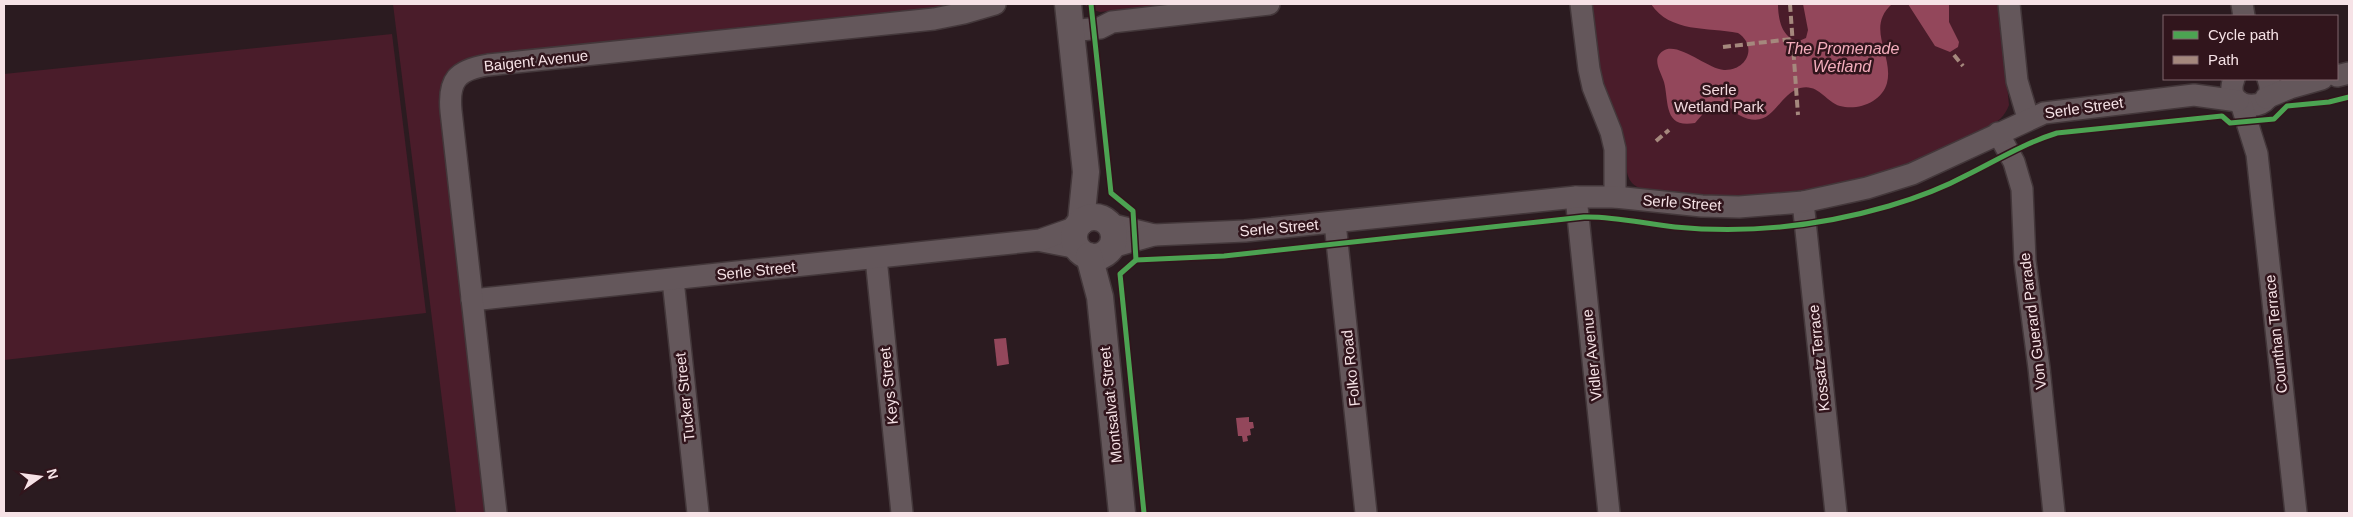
<svg xmlns="http://www.w3.org/2000/svg" width="2353" height="517" font-family="Arial,sans-serif">
  <rect width="100%" height="100%" fill="#2b1b20"/>
  <g fill="#4a1c2a">
    <path d="M393 4H966L455 67 486 513H456Z"/>
    <path d="M1084 4H1174L1100 12 1090 9Z"/>
    <path d="M1591 4H1999L2009 105C2002 126 1974 135 1955 144 1867 184 1769 204 1672 193 1660 191 1642 193 1632 183 1624 174 1627 161 1625 151 1618 126 1608 103 1601 79 1594 55 1594 28 1591 4Z"/>
    <path d="M392 34 426 313 4 360V74Z"/>
  </g>
  <g fill="#93475b">
    <path d="M1651 4H1778C1778 19 1782 39 1799 41L1806 38 1808 30 1803 4H1892C1865 28 1894 55 1887 83 1882 102 1858 111 1840 106 1825 101 1818 83 1800 88 1776 95 1773 133 1739 115 1732 111 1728 104 1721 101H1714L1695 123C1663 129 1669 101 1664 82 1661 72 1651 59 1663 51 1678 41 1707 69 1724 70 1747 71 1758 46 1738 33 1708 27 1670 33 1651 4Z"/>
    <path d="M1908 4H1949V22L1959 42 1958 47 1950 52 1935 46Z"/>
    <path d="M1006 338 1009 364 997 366 994 339Z"/>
    <path d="M1249 417V422H1253L1254 428 1250 429 1251 435 1247 436 1248 441 1243 442 1242 436H1238L1236 418Z"/>
  </g>
  <g fill="none" stroke-linecap="round" stroke-linejoin="round">
    <defs>
      <g id="minor">
        <path d="M1581 4 1589 69 1593 87 1611 132 1615 149V197"/>
        <path d="M2009 4 2017 81 2028 118"/>
        <path d="M2242 4 2244 16"/>
        <path d="M1071 31 1100 28 1112 22 1269 4"/>
        <path d="M2337 76 2349 73"/>
        <path d="M2234 79C2220 113 2282 115 2268 79"/>
        <path d="M2266 98 2290 88 2322 79"/>
        <path d="M2241 103 2257 154 2296 513"/>
        <path d="M1998 133 2014 162 2022 189 2025 261 2039 368 2054 513"/>
        <path d="M1576 197 1609 513"/>
        <path d="M1803 202 1836 513"/>
        <path d="M1335 223 1366 513"/>
        <path d="M1109 224 1154 235"/>
        <path d="M1042 241 1078 248"/>
        <path d="M1112 247 1154 235 1245 231 1576 197H1615L1702 206 1739 207 1803 202 1867 188 1912 174 2044 113 2194 95 2238 101"/>
        <path d="M876 258 902 513"/>
        <path d="M673 280 698 513"/>
        <path d="M472 300 1040 240 1077 227"/>
        <path d="M496 513 451 111C448 80 457 70 488 65L934 19 964 13 995 4"/>
      </g>
      <g id="tertiary">
        <path d="M1068 4 1086 172 1081 222"/>
        <circle cx="1094" cy="237" r="20"/>
        <path d="M1089 256 1100 297 1122 513"/>
      </g>
    </defs>
    <use href="#minor" stroke="#43373a" stroke-width="24"/>
    <use href="#tertiary" stroke="#43373a" stroke-width="29"/>
    <use href="#minor" stroke="#64575b" stroke-width="21"/>
    <use href="#tertiary" stroke="#64575b" stroke-width="26"/>
    <g stroke="#a5887d" stroke-width="4" stroke-dasharray="8 4" stroke-linecap="butt">
      <path d="M1790 4 1798 115"/>
      <path d="M1723 47 1792 39"/>
      <path d="M1954 55 1963 66"/>
      <path d="M1656 141 1669 130"/>
    </g>
    <defs>
      <g id="cycleway">
        <path d="M1091 4 1111 193 1133 211 1136 260 1224 256 1584 217C1615 216 1645 224 1675 227 1747 234 1820 226 1889 206 1916 198 1943 188 1967 175 1997 160 2025 143 2057 133L2222 116 2230 123 2274 119 2287 106 2329 102 2349 97"/>
        <path d="M1136 260 1120 274 1144 513"/>
      </g>
    </defs>
    <use href="#cycleway" stroke="#31151c" stroke-width="8"/>
    <use href="#cycleway" stroke="#4ca352" stroke-width="5"/>
  </g>
  <g text-anchor="middle" stroke-width="5" stroke-linejoin="round" paint-order="stroke">
    <g font-size="15" fill="#f6e2e6" stroke="#31151c">
      <text transform="translate(536 61) rotate(-6)" y="5">Baigent Avenue</text>
      <text transform="translate(2084 108) rotate(-8)" y="5">Serle Street</text>
      <text transform="translate(1682 203) rotate(4)" y="5">Serle Street</text>
      <text transform="translate(1279 228) rotate(-5)" y="5">Serle Street</text>
      <text transform="translate(756 271) rotate(-6)" y="5">Serle Street</text>
      <text transform="translate(2033 321) rotate(-97)" y="5">Von Guerard Parade</text>
      <text transform="translate(2276 334) rotate(-96)" y="5">Counthan Terrace</text>
      <text transform="translate(1592 355) rotate(-96)" y="5">Vidler Avenue</text>
      <text transform="translate(1819 358) rotate(-96)" y="5">Kossatz Terrace</text>
      <text transform="translate(1351 368) rotate(-96)" y="5">Folko Road</text>
      <text transform="translate(889 386) rotate(-96)" y="5">Keys Street</text>
      <text transform="translate(685 397) rotate(-96)" y="5">Tucker Street</text>
      <text transform="translate(1111 405) rotate(-96)" y="5">Montsalvat Street</text>
    </g>
    <g font-size="15" fill="#f3dadf" stroke="#31151c">
      <text x="1719" y="95">Serle<tspan x="1719" dy="17">Wetland Park</tspan></text>
    </g>
    <g font-size="16" font-style="italic" fill="#f3adbc" stroke="#31151c">
      <text x="1842" y="54">The Promenade<tspan x="1842" dy="18">Wetland</tspan></text>
    </g>
  </g>
  <rect width="2353" height="517" fill="none" stroke="#f6e2e6" stroke-width="10"/>
  <rect x="2163" y="15" width="175" height="65" fill="#31151c" stroke="#80676d"/>
  <rect x="2173" y="31" width="25" height="8" fill="#4ca352" stroke="#80676d"/>
  <text x="2208" y="40" font-size="15" fill="#f6e2e6">Cycle path</text>
  <rect x="2173" y="56" width="25" height="8" fill="#a5887d" stroke="#80676d"/>
  <text x="2208" y="65" font-size="15" fill="#f6e2e6">Path</text>
  <g transform="translate(40 477) rotate(76)" stroke="#31151c" stroke-width="4" paint-order="stroke">
  <path d="M0-4L9 19L0 12L-9 19Z" fill="#f6e2e6"/>
  <text y="-8" font-size="14" font-weight="bold" text-anchor="middle" fill="#f6e2e6">N</text>
  </g>
</svg>
